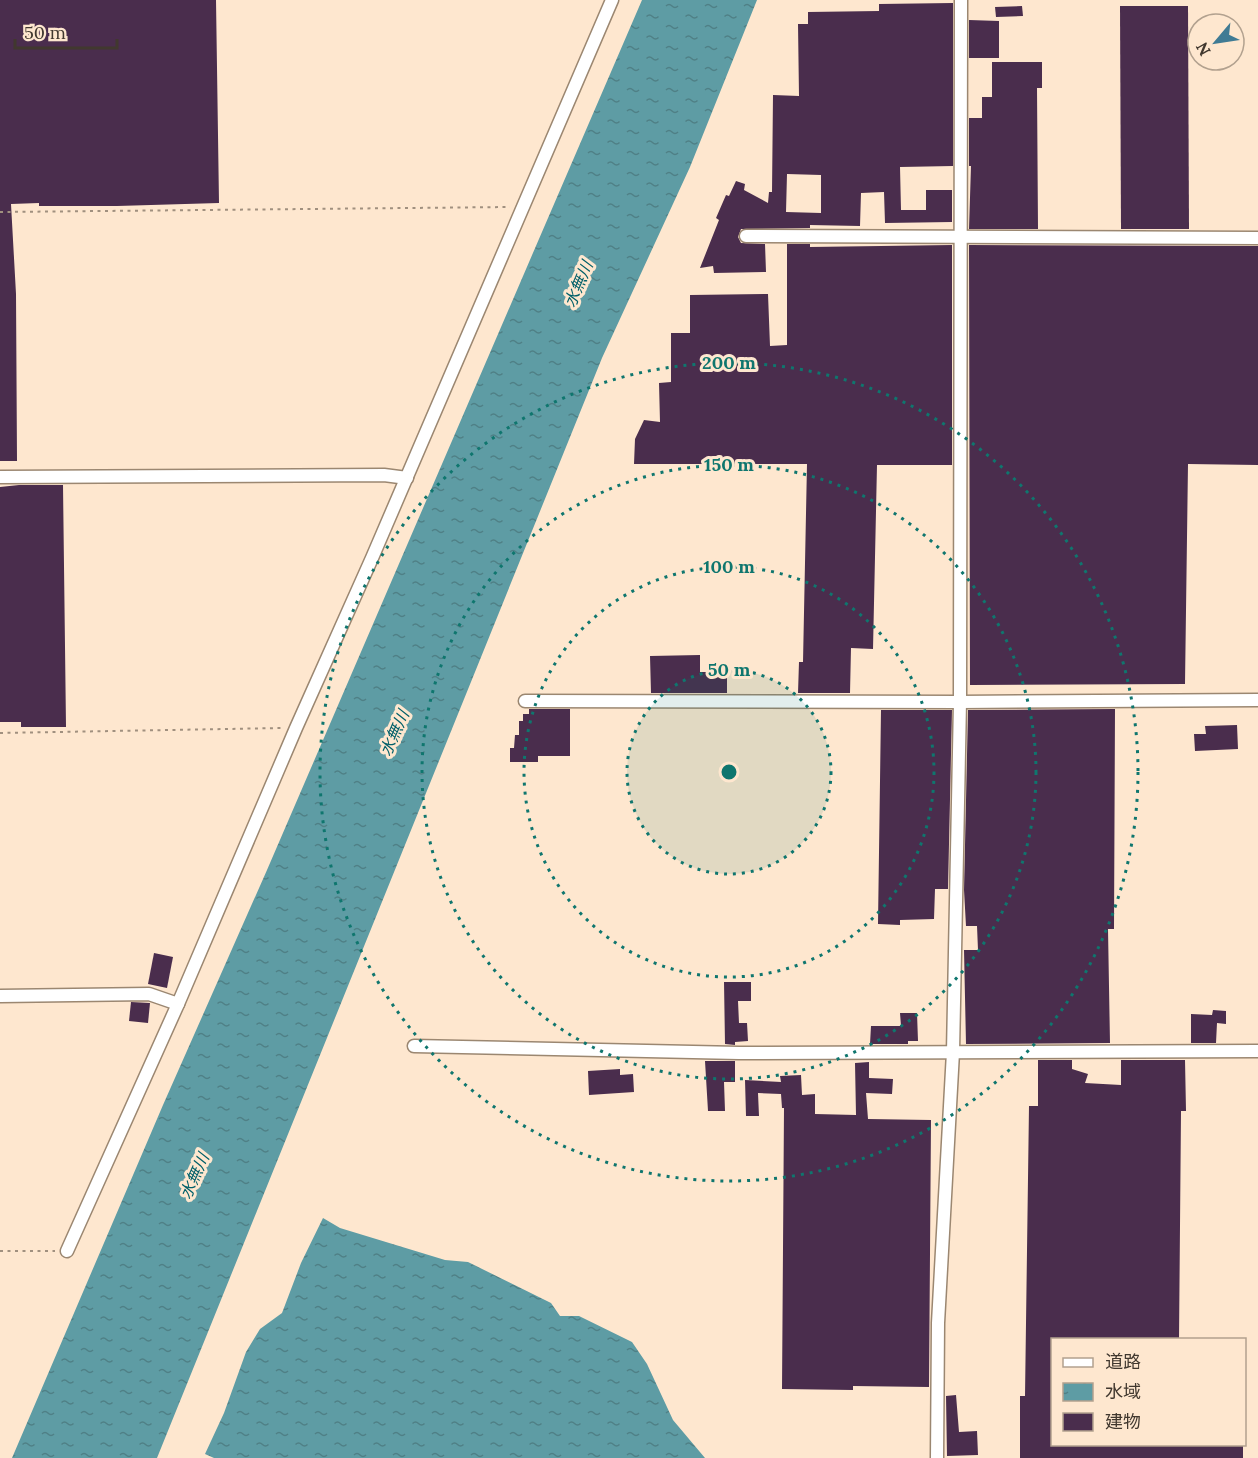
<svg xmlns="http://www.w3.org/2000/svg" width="1258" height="1458" font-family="Lora,'Noto Sans JP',serif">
  <defs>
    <pattern id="water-ripples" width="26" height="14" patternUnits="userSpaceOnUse" patternTransform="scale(1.5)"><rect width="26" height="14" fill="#5e9ca4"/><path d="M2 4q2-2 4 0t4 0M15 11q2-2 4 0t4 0" fill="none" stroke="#4f8086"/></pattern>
  </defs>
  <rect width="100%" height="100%" fill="#fee7cf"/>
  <g fill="url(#water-ripples)">
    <path d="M642 0H757L690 167 602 358 157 1458H12L163 1105 267 870Z"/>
    <path d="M323 1218 340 1228 445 1260 468 1262 551 1303 560 1316H579L632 1342 647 1364 673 1420 705 1458H214L205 1454 224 1413 246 1352 260 1329 282 1313 301 1263Z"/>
  </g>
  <g fill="#4a2d4d" fill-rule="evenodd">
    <path d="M0 0H216L219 203 117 206H39V203L11 204 16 294 17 461H0Z"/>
    <path d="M953 3V166L900 167 901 210H926V190H952V222L885 223 884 192 861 193 860 226 810 225V228L741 229 738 237 741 243 765 244 766 272 714 273 713 266 700 268 719 220 716 218 726 195 729 196 736 181 745 184 744 190 768 203 769 192H772L773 95 799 96 798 24H808V12L879 11V4ZM787 174 821 175V213L786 212Z"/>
    <path d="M1022 6 1023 16 996 17 995 7Z"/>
    <path d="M1120 6H1188L1189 229H1121Z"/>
    <path d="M969 20 999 21V58H969Z"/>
    <path d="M992 62H1042V88H1037L1038 229H969L971 166H969V118H982V97H992Z"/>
    <path d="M787 244H810V247L952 245V465H877L873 649 851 648 850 693H798L799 662H803L807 464H634L635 439 644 420 660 422 659 383 671 382V333H690V295L768 294 770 346 787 345Z"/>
    <path d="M969 245 1258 246V465L1188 464 1185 684 970 685Z"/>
    <path d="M19 485H63L66 727H21V722H0V487Z"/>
    <path d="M700 655V672H727V693H651L650 656Z"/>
    <path d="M529 709H570V756H538V762H510V748H514L515 735H519V721H523V714H529Z"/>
    <path d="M1115 709 1114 929H1108L1110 1043 966 1044 964 950H978L977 926H966L964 890 968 710Z"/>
    <path d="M881 710H952L948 889H935L934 919 900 920V925L878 924Z"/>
    <path d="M1237 725 1238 749 1195 751 1194 734H1206L1205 726Z"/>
    <path d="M154 953 173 957 167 988 148 984Z"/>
    <path d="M724 982H751V1001H738L739 1023H747L748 1041 735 1042V1045L725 1044Z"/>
    <path d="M131 1002 150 1003 148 1023 129 1021Z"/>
    <path d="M1213 1010 1226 1011V1024L1217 1023 1216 1043H1191V1014L1212 1015Z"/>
    <path d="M900 1013H917L918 1041H908V1044H870L871 1026H901Z"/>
    <path d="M1038 1060H1072V1069L1088 1074 1085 1083 1121 1085V1060H1185L1186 1111H1181L1179 1340H1053V1444H1243V1458H1020V1396H1025L1029 1106H1038Z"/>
    <path d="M705 1061H735V1082H724L725 1111H708Z"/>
    <path d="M869 1062V1078L893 1079 892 1094 866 1093 868 1119 931 1120 929 1387 853 1386V1390L782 1389 784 1108H782L781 1094 758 1093 759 1116H746L745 1080 781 1082 780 1076 801 1075 802 1095 815 1094V1114L856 1115 855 1063Z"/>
    <path d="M620 1069V1075L633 1074 634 1092 589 1095 588 1071Z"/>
    <path d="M956 1395 959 1432 977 1431 978 1455 947 1456 946 1396Z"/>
  </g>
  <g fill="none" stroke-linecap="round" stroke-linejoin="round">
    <defs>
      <g id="street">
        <path d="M746 236 1258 238"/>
        <path d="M0 477 384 475 407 478"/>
        <path d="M525 701 960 702 1258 700"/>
        <path d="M0 996 149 994 178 1004"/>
        <path d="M414 1046 739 1053 1258 1051"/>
        <path d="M67 1251 178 1004 296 728 372 558 612 0"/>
        <path d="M937 1458 938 1323 953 1052 960 702 961 0"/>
      </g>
    </defs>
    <use href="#street" stroke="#9b8771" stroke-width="15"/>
    <g stroke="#a0907f" stroke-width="2" stroke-dasharray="3 4.5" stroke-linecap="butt">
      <path d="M0 212 510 207"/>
      <path d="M0 733 282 728"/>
      <path d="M0 1251H55"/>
    </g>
    <use href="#street" stroke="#fff" stroke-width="12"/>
  </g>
  <circle cx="729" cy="772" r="102" fill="#0f766e" fill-opacity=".12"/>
  <g fill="none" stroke="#0f766e" stroke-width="3" stroke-dasharray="3 6">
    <circle cx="729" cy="772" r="102"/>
    <circle cx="729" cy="772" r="205"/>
    <circle cx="729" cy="772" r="307"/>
    <circle cx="729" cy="772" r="409"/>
  </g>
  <g text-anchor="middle" stroke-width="6" stroke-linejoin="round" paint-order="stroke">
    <g font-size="16" font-style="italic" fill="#015f69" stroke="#fee7cf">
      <text transform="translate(578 284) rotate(-67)" y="6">水無川</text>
      <text transform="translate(394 733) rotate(-66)" y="6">水無川</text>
      <text transform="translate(194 1176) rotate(-66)" y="6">水無川</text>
    </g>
  </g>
  <circle cx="729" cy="772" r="9" fill="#0f766e" stroke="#fee7cf" stroke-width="3"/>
  <g font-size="18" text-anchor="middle" font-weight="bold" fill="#0f766e" stroke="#fee7cf" stroke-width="6" stroke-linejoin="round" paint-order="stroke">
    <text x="729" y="369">200 m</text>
    <text x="729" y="471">150 m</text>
    <text x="729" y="573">100 m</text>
    <text x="729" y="676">50 m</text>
  </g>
  <rect x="1051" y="1338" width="195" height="108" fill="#fee7cf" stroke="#b2a18f" stroke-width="1.5"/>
  <rect x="1063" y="1358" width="30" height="9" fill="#ffffff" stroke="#b2a18f" stroke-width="1.5"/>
  <text x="1105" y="1368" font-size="18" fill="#41382f">道路</text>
  <rect x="1063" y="1383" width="30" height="18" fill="url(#water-ripples)" stroke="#b2a18f" stroke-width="1.5"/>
  <text x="1105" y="1398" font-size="18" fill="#41382f">水域</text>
  <rect x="1063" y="1413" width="30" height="18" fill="#4a2d4d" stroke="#b2a18f" stroke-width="1.5"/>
  <text x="1105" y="1428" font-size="18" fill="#41382f">建物</text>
  <g transform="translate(1216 42) rotate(241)"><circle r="28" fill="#fee7cf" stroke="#b2a18f" stroke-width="1.5"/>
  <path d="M0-4.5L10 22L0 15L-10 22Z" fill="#407b94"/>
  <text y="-9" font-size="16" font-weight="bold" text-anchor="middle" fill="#41382f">N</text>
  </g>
  <path d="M15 39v9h102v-9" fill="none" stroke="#41382f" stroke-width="3"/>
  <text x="24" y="39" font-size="18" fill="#41382f" stroke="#fee7cf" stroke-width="4.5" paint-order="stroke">50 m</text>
</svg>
